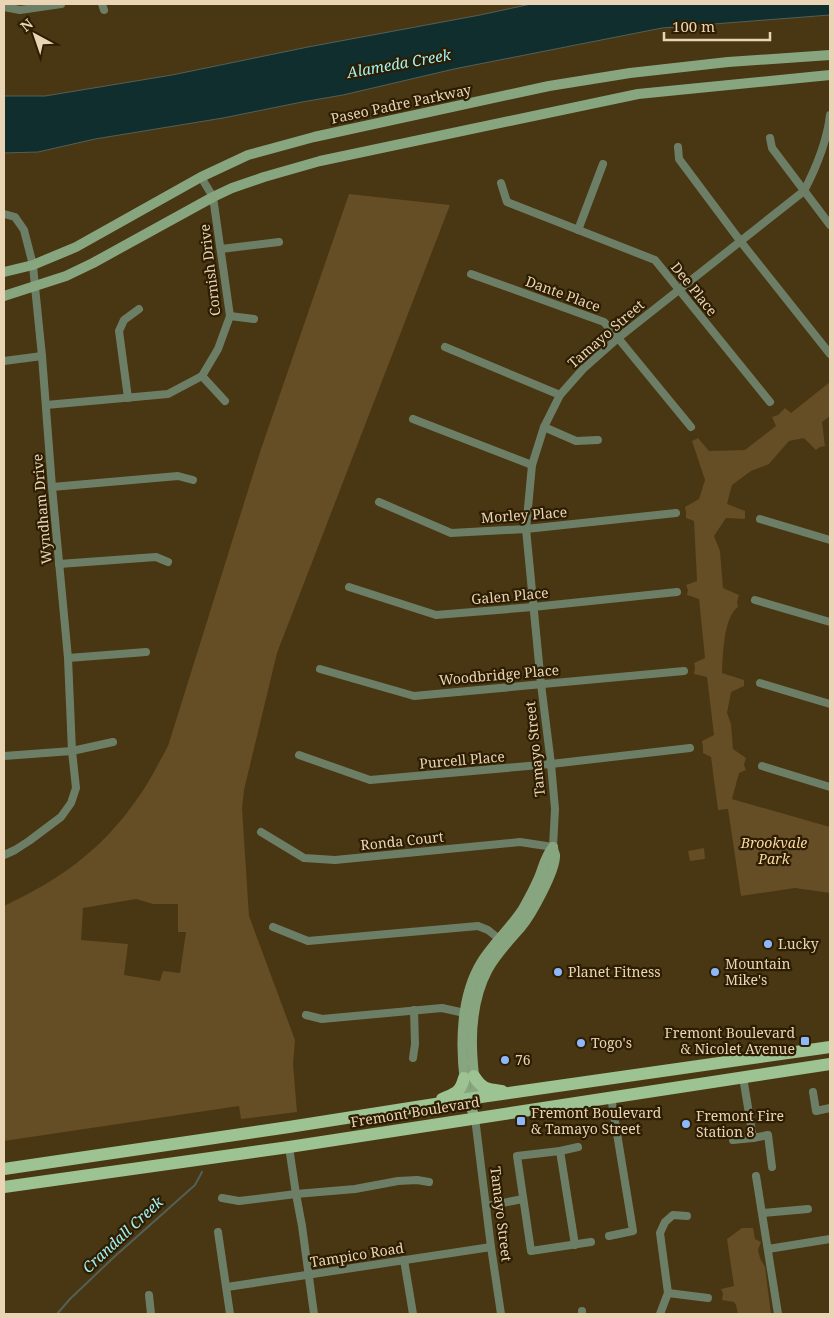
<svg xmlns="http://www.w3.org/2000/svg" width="834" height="1318" font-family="'Noto Serif',serif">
  <rect width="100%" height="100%" fill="#493612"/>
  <g fill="#654d25" fill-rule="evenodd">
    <path d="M349 194 450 205 277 653 244 790 242 808 249 916 295 1040 293 1064 297 1112 241 1119 239 1106 4 1141V906C59 880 102 850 137 799 149 783 158 764 168 746L260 452ZM136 899 153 904H178V932H186L180 973 163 971 160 981 124 975 128 944 81 940 83 908Z"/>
    <path d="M830 382V416L822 422 825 446 820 447 816 450 804 438 789 441 769 464 751 471 732 485 727 504 745 511V519L726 518 714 536 720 551 723 588 739 595 737 602 738 607C723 618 723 656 722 673L744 680V686L731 692 727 713 731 724 733 749 746 758 744 765 746 770 739 773 732 799 830 827V893L795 888 741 896 728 809 718 810 711 757 703 753V748L702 741 714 735 707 677 694 674 695 668 694 663 705 658 699 599 687 595 688 590 686 585 697 581 694 521 686 518V512L685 507 699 499 705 480 692 441 698 438 709 451 745 450 776 426 772 417 778 415 785 408 791 413Z"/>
    <path d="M704 848 705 859 690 861 688 851Z"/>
    <path d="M742 1228H753L755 1239 761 1242 758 1250 760 1258 765 1267 771 1314H738L736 1305 734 1302 722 1300 723 1294 721 1289 734 1286 727 1239Z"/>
  </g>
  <path fill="#112e2f" stroke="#526057" d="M531 4H830V15L662 28 454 69 343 95 302 102 223 118 95 139 38 152 4 153V96H45L172 75 308 47 480 15Z"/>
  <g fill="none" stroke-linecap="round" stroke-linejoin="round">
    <path stroke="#526057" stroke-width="2" d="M57 1314 70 1299 114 1257 195 1185 202 1172"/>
    <g stroke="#6c7f66" stroke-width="8">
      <path d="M102 4 104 10"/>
      <path d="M4 7 20 10 61 4"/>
      <path d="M770 138 772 148 830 225"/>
      <path d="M678 147 679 159 741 242 830 354"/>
      <path d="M501 183 507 202 655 260 770 402"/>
      <path d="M4 214 15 217 24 230 33 265 35 287 42 356 52 487 68 658 72 751 76 788 71 803 61 817 29 841 15 850 4 855"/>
      <path d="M578 230 603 164"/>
      <path d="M221 249 279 242"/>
      <path d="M471 274 604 322 618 338 691 427"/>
      <path d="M230 316 254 319"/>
      <path d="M445 347 560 395"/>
      <path d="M4 361 42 356"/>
      <path d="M202 376 225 401"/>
      <path d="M128 398 119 331 124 320 139 309"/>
      <path d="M46 405 168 394 202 376 218 349 230 316 213 197 201 177"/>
      <path d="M413 419 532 465"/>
      <path d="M544 427 576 441 598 440"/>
      <path d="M52 487 178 476 193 480"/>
      <path d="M379 502 451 533 526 529 676 513"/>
      <path d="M760 519 830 540"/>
      <path d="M59 564 156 557 168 562"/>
      <path d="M349 587 436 615 533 607 677 592"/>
      <path d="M755 600 830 622"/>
      <path d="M68 658 146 652"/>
      <path d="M320 669 414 696 684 671"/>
      <path d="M760 683 830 704"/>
      <path d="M299 755 370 780 551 764 690 748"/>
      <path d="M4 756 72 751 113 742"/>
      <path d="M762 766 830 787"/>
      <path d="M261 832 304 858 335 860 520 842 553 847 555 809 551 764 541 684 526 529 532 465 544 427 560 395 583 369 618 338 804 191C817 166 827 142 830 115"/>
      <path d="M273 927 308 941 478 926 488 930 503 942"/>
      <path d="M306 1015 322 1019 442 1008 469 1014"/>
      <path d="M413 1058 415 1044 414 1010"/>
      <path d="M743 1077 753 1138 768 1135 772 1167"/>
      <path d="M813 1092 816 1111 830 1108"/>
      <path d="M475 1118 491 1247 501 1314"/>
      <path d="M733 1140 753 1138"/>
      <path d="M289 1147 296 1194 302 1226 314 1314"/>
      <path d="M578 1147 560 1151 517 1156 531 1251 591 1242"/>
      <path d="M560 1151 575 1245"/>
      <path d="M756 1176 778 1314"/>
      <path d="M222 1198 239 1201 296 1194 355 1189 398 1181 417 1180 429 1182"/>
      <path d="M486 1206 523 1199"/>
      <path d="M763 1213 808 1209"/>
      <path d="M218 1232 230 1314"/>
      <path d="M609 1236 633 1231 611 1097"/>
      <path d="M768 1249 830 1239"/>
      <path d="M404 1260 413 1314"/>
      <path d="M227 1287 491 1247"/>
      <path d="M668 1293 708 1298"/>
      <path d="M149 1295 151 1314"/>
      <path d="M582 1311V1314"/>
      <path d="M660 1314 668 1293 660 1233 665 1222 673 1215 687 1216"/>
    </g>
    <g stroke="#87a67f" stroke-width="10">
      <path d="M4 272 33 265 76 247 201 177 248 155 314 137 549 86 630 73 728 62 830 55"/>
      <path d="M4 296 66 276 93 263 213 197 232 188 264 177 320 161 638 94 830 75"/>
      <path d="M476 1103C477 1091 474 1078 473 1065 470 1032 472 999 488 969 497 953 509 941 521 927 531 915 556 870 555 855 554 852 553 850 553 847"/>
      <path d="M475 1118C473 1112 470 1106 468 1100 466 1094 466 1088 465 1082 460 1044 461 996 481 963 493 943 511 928 523 909 528 900 533 891 537 882 543 870 544 858 553 847"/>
    </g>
    <g stroke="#9cc391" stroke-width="12">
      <path d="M474 1076C482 1089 487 1089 502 1091"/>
      <path d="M442 1099C455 1093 460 1093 464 1078"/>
      <path d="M4 1169 289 1127 467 1099 830 1047"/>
      <path d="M4 1187 289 1147 830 1064"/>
    </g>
  </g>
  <g fill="#8db9fc" stroke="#2d1d02" stroke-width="2">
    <circle cx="768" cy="944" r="5"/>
    <circle cx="558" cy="972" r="5"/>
    <circle cx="715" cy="972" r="5"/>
    <rect x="800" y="1036" width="10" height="10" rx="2.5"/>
    <circle cx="581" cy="1043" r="5"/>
    <circle cx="505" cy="1060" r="5"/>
    <rect x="516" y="1116" width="10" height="10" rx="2.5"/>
    <circle cx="686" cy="1124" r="5"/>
  </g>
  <g text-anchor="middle" stroke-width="4.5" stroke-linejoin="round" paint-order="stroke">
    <g font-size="14" fill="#e9d5b5" stroke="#2d1d02">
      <text transform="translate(401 104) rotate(-12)" y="5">Paseo Padre Parkway</text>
      <text transform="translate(210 270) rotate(-97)" y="5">Cornish Drive</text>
      <text transform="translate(694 289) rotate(51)" y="5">Dee Place</text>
      <text transform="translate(563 294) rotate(20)" y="5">Dante Place</text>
      <text transform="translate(606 334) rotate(-41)" y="5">Tamayo Street</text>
      <text transform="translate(42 509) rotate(-95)" y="5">Wyndham Drive</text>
      <text transform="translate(524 515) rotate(-4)" y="5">Morley Place</text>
      <text transform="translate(510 596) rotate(-5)" y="5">Galen Place</text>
      <text transform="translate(499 675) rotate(-5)" y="5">Woodbridge Place</text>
      <text transform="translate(535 749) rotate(-96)" y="5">Tamayo Street</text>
      <text transform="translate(462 760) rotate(-5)" y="5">Purcell Place</text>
      <text transform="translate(402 841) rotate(-6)" y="5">Ronda Court</text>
      <text transform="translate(415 1112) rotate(-9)" y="5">Fremont Boulevard</text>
      <text transform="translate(501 1214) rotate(83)" y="5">Tamayo Street</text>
      <text transform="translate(357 1255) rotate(-9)" y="5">Tampico Road</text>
    </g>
    <g font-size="14" font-style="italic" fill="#fbd9a2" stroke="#2d1d02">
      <text x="774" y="848">Brookvale<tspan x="774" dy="16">Park</tspan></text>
    </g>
    <g font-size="14" fill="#e9d5b5" stroke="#2d1d02" text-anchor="start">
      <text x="778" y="949">Lucky</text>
      <text x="725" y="969">Mountain<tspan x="725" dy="16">Mike's</tspan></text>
      <text x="568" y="977">Planet Fitness</text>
      <text x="795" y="1038" text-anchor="end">Fremont Boulevard<tspan x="795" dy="16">&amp; Nicolet Avenue</tspan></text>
      <text x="591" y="1048">Togo's</text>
      <text x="515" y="1065">76</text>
      <text x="531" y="1118">Fremont Boulevard<tspan x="531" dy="16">&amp; Tamayo Street</tspan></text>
      <text x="696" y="1121">Fremont Fire<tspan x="696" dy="16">Station 8</tspan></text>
    </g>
    <g font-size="15" font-style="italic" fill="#a0f2f5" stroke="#2d1d02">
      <text transform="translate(399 64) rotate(-10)" y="5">Alameda Creek</text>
      <text transform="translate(123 1235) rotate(-43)" y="5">Crandall Creek</text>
    </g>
  </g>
  <rect width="834" height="1318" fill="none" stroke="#e9d5b5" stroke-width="10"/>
  <g transform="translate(35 35) rotate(320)" stroke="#2d1d02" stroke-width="4" paint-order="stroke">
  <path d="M0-4L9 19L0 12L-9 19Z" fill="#e9d5b5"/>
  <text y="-8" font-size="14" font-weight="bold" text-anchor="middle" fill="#e9d5b5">N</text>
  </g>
  <path d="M664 32v8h106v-8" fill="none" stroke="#e9d5b5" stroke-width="2.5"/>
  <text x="672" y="32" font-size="15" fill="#e9d5b5" stroke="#2d1d02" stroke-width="4" paint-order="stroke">100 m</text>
</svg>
